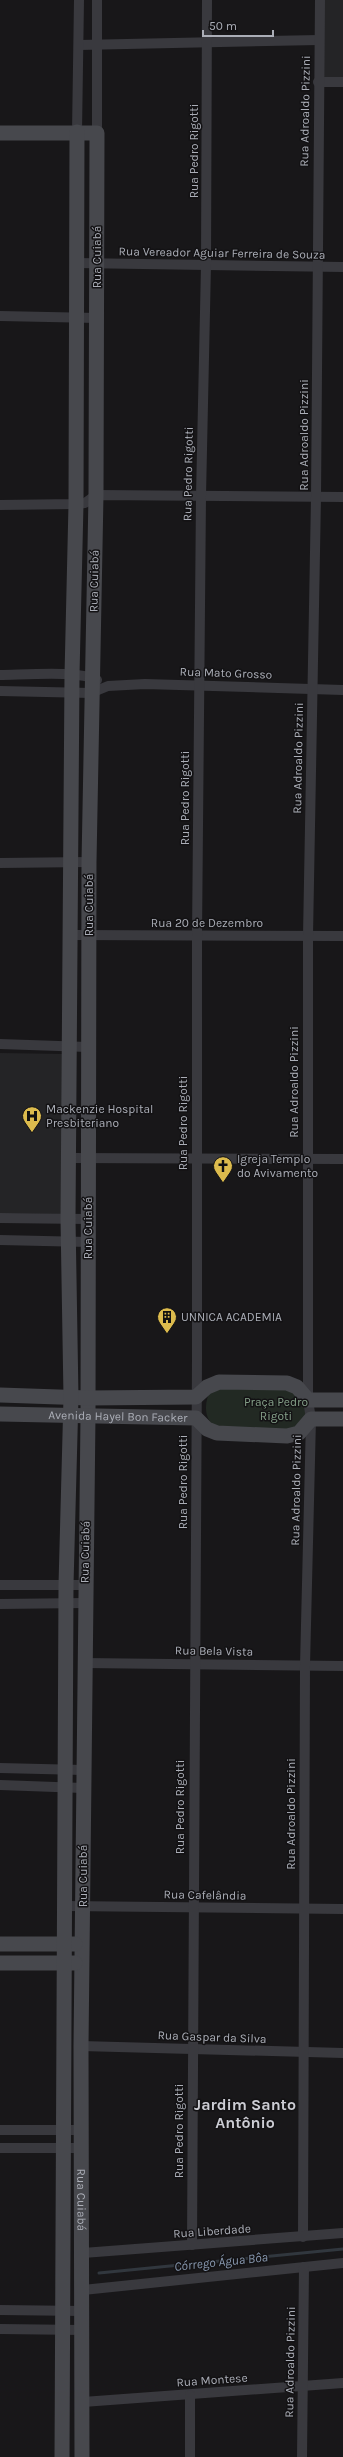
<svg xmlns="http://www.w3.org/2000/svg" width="343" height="2457" font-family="Karla,sans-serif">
  <rect width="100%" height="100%" fill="#181719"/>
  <g fill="#242426">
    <rect x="323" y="0" width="20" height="78"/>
    <path d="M0 1053 65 1054 62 1214 0 1213Z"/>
  </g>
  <path fill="#222923" d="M288 1386 305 1401V1416L291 1431C276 1431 234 1434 222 1430 203 1424 203 1404 211 1389Z"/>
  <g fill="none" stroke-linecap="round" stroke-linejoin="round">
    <path stroke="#31373e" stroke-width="3" d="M99 2273 343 2249"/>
    <g stroke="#39393e" stroke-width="10">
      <path d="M79 45 319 40"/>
      <path d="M318 82H343"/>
      <path d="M77 132 79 0"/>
      <path d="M97 133V0"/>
      <path d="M77 263 343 267"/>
      <path d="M0 316 97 318"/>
      <path d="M0 505 76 504 85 503 96 495 343 497"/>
      <path d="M0 675C21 675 81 670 97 680"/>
      <path d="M0 691 91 693 108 686 145 684 343 690"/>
      <path d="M0 863 89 862"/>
      <path d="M71 935 343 936"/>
      <path d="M0 1044 88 1047"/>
      <path d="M70 1158 343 1159"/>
      <path d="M0 1218 87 1219"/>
      <path d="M0 1240 88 1242"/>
      <path d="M0 1585H85"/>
      <path d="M0 1604 84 1603"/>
      <path d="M84 1663 343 1666"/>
      <path d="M0 1768 83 1770"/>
      <path d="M0 1785 83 1788"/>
      <path d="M66 1906 343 1909"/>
      <path d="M81 2046 343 2053"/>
      <path d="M0 2130H82"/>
      <path d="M0 2148H82"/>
      <path d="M303 2237 305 1666 311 1419 308 1400V936L316 497 320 0"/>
      <path d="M192 2245 197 1359V936L201 496 206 265 207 0"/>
      <path d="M83 2253 343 2233"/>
      <path d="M83 2290 343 2263"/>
      <path d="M0 2310 83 2311"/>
      <path d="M0 2329 82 2330"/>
      <path d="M83 2402 343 2383"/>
      <path d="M190 2457V2395"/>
      <path d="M302 2457 304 2267"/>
    </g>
    <g stroke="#47484d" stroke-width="15">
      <path id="s1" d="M0 133H97L96 495 89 862 88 1415 81 2046 82 2457"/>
      <path d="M0 1395 88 1398 196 1397 207 1387 219 1382 287 1383 297 1387 308 1400H343"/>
      <path id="s2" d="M0 1414 196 1418 207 1429 217 1433 287 1436 299 1433 311 1419H343"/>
      <path d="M0 1944H75"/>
      <path d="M0 1963H75"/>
      <path d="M62 2457 66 1585 71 1397 68 1219 72 675 76 504 77 132"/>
    </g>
  </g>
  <defs>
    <symbol id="hospital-pin" viewBox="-11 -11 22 30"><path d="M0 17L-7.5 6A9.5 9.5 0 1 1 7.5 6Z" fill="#dcbb4d" stroke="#131214"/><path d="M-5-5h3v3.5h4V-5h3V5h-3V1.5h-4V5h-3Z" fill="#111"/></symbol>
    <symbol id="church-pin" viewBox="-11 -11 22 30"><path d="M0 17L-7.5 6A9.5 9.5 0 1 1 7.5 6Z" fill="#dcbb4d" stroke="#131214"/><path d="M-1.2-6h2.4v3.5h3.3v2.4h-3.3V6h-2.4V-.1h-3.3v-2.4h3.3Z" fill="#111"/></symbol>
    <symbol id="building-pin" viewBox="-11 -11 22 30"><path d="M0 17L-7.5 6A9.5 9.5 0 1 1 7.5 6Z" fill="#dcbb4d" stroke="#131214"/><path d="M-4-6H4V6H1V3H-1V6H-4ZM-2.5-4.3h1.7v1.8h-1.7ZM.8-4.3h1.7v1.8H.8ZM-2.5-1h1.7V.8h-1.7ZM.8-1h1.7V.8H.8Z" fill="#111"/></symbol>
  </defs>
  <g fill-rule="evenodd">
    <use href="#hospital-pin" x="21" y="1105" width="22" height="30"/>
    <use href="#church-pin" x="212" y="1155" width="22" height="30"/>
    <use href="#building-pin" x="156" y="1306" width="22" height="30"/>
  </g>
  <g text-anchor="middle" stroke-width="3" stroke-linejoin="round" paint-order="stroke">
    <g font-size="12" fill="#abaeb7" stroke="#131214">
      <text transform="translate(305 111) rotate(-89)" y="4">Rua Adroaldo Pizzini</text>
      <text transform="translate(194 151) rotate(-90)" y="4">Rua Pedro Rigotti</text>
      <text transform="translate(222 253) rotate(1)" y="4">Rua Vereador Aguiar Ferreira de Souza</text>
      <text transform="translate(97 257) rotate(-90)" y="4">Rua Cuiabá</text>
      <text transform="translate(304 435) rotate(-90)" y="4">Rua Adroaldo Pizzini</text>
      <text transform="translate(188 474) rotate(-89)" y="4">Rua Pedro Rigotti</text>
      <text transform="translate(94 581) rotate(-89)" y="4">Rua Cuiabá</text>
      <text transform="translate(226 673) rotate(2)" y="4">Rua Mato Grosso</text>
      <text transform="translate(298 758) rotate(-89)" y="4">Rua Adroaldo Pizzini</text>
      <text transform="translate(185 798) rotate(-90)" y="4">Rua Pedro Rigotti</text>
      <text transform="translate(89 905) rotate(-90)" y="4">Rua Cuiabá</text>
      <text x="207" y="927">Rua 20 de Dezembro</text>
      <text transform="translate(294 1082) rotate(-90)" y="4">Rua Adroaldo Pizzini</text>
      <text transform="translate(183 1123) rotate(-90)" y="4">Rua Pedro Rigotti</text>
      <text transform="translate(88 1228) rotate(-90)" y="4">Rua Cuiabá</text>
      <text dy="4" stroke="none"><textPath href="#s2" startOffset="118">Avenida Hayel Bon Facker</textPath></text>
      <text transform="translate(183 1482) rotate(-90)" y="4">Rua Pedro Rigotti</text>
      <text transform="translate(296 1490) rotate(-89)" y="4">Rua Adroaldo Pizzini</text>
      <text transform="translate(85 1552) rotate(-89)" y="4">Rua Cuiabá</text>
      <text transform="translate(214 1651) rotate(1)" y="4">Rua Bela Vista</text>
      <text transform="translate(180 1807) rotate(-90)" y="4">Rua Pedro Rigotti</text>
      <text transform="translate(291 1814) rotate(-90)" y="4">Rua Adroaldo Pizzini</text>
      <text transform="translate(83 1876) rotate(-90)" y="4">Rua Cuiabá</text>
      <text transform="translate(205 1895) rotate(1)" y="4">Rua Cafelândia</text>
      <text transform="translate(212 2037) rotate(2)" y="4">Rua Gaspar da Silva</text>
      <text transform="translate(179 2131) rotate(-90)" y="4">Rua Pedro Rigotti</text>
      <text dy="4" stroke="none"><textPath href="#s1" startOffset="2164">Rua Cuiabá</textPath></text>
      <text transform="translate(212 2231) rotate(-4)" y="4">Rua Liberdade</text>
      <text transform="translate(290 2362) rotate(-89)" y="4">Rua Adroaldo Pizzini</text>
      <text transform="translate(212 2380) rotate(-4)" y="4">Rua Montese</text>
    </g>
    <g font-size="12" fill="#abaeb7" stroke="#131214" text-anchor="start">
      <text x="46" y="1113">Mackenzie Hospital<tspan x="46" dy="14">Presbiteriano</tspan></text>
      <text x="237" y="1163">Igreja Templo<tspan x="237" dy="14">do Avivamento</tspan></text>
      <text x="181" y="1321">UNNICA ACADEMIA</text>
    </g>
    <g font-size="12" fill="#85a089" stroke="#131214">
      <text x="276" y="1406">Praça Pedro<tspan x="276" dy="14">Rigoti</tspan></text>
    </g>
    <g font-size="13" font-style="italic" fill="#8797ae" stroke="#131214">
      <text transform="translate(221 2261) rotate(-6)" y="5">Córrego Água Bôa</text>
    </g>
    <g font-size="16" font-weight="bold" fill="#cccdd4" stroke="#131214">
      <text x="245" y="2110">Jardim Santo<tspan x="245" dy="18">Antônio</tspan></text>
    </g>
  </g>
  <path d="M203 30v6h70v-6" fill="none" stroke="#abaeb7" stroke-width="2"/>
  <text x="209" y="30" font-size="12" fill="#abaeb7" stroke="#131214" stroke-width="3" paint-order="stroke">50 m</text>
</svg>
